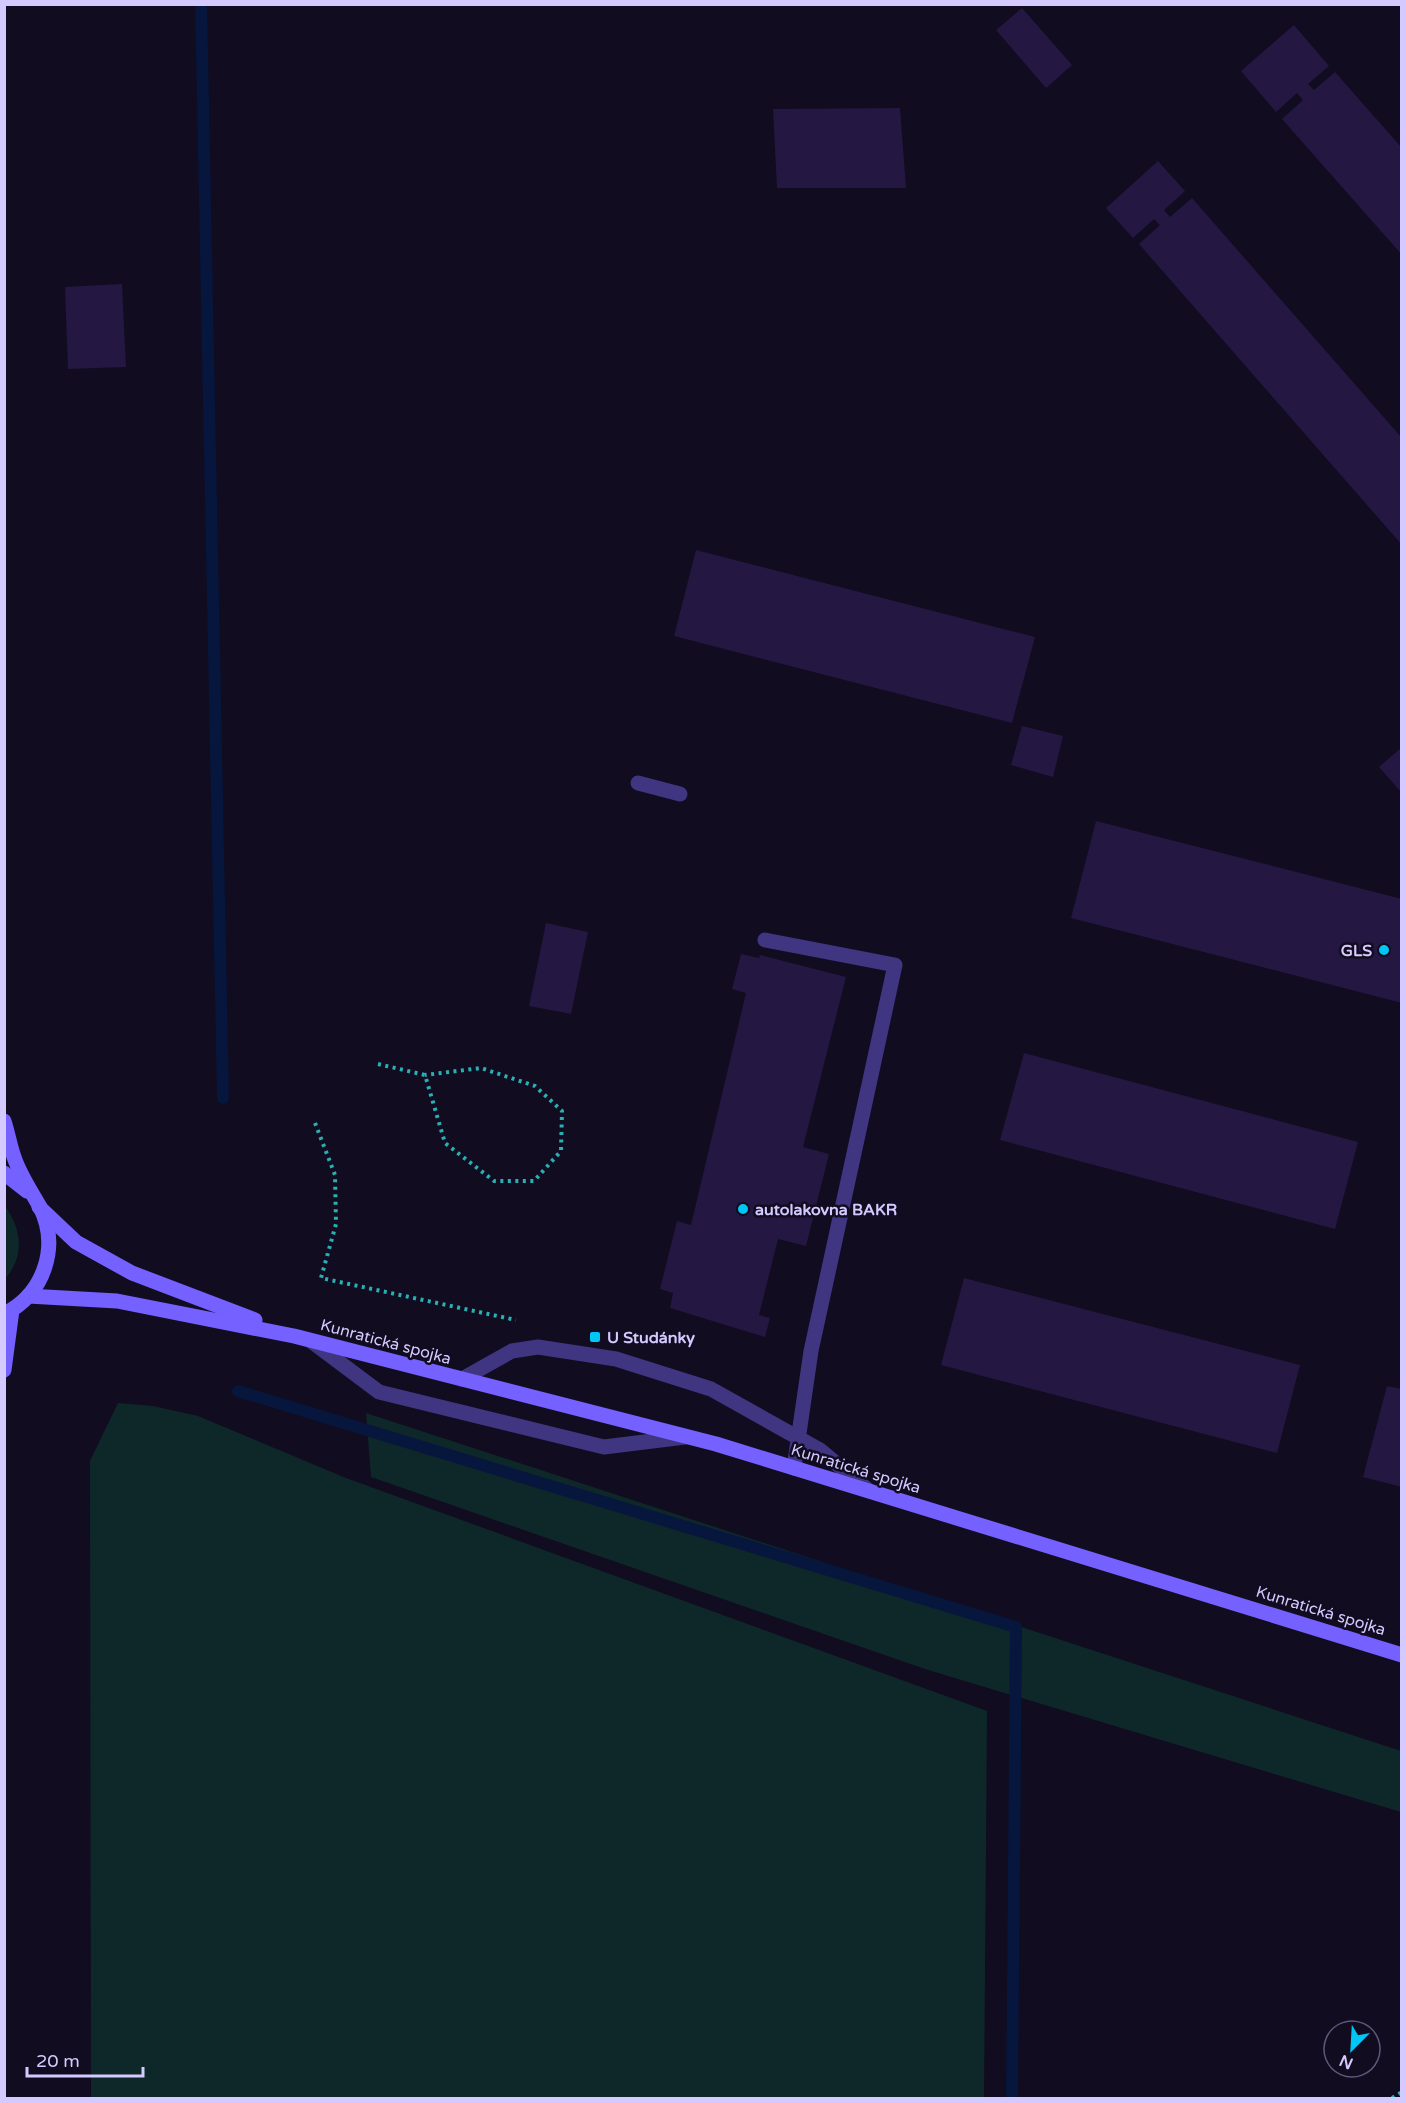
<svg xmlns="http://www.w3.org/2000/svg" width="1406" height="2103" font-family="'Varela Round',sans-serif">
  <rect width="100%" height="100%" fill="#110c20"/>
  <g fill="#0e282a">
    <path d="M5 1206C22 1230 25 1256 5 1279Z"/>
    <path d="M118 1403 153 1406 198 1416 346 1478 987 1711 984 2098H91L90 1461Z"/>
    <path d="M366 1413 1401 1751V1812L925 1669 371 1477Z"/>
  </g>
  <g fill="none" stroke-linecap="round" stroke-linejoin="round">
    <g stroke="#07163d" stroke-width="12">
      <path d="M201 4 223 1098"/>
      <path d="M238 1391 1016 1627 1012 2098"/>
    </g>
  </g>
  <g fill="#241741">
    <path d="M1022 8 1072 65 1046 88 996 30Z"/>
    <path d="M1294 25 1329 66 1308 84 1314 90 1335 72 1402 148V255L1282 119 1303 100 1297 93 1276 112 1241 71Z"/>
    <path d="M900 108 906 188H777L773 109Z"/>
    <path d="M1158 161 1185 191 1164 210 1170 217 1192 198 1402 438V545L1139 244 1160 225 1154 219 1133 238 1106 208Z"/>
    <path d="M122 284 126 367 68 369 65 287Z"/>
    <path d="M696 550 1035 637 1012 723 674 636Z"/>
    <path d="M1022 726 1063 736 1053 777 1011 765Z"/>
    <path d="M1402 747V793L1379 767Z"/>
    <path d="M1096 821 1402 899V1003L1071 918Z"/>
    <path d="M546 923 588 932 571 1014 529 1006Z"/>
    <path d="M741 954 759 958 760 955 846 977 803 1147 829 1154 806 1246 778 1239 759 1315 770 1318 765 1337 670 1308 673 1293 660 1289 677 1221 691 1225 746 993 732 989Z"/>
    <path d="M1024 1053 1358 1142 1335 1229 1000 1140Z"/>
    <path d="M964 1278 1300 1365 1277 1453 941 1365Z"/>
    <path d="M1387 1386 1402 1389V1487L1363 1477Z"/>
  </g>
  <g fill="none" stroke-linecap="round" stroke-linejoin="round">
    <g stroke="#28b0b5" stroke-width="4" stroke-dasharray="3 4.5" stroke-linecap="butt">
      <path d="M378 1064 425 1075 445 1143 494 1181H534L561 1151 562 1111 535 1086 481 1068 425 1075"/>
      <path d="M315 1123 335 1175 336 1224 321 1278 516 1320"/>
      <path d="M1392 2098 1402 2092"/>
    </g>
    <g stroke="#3f3581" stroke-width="15">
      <path d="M638 783 680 794"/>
      <path d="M765 940 895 965 811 1351 794 1468"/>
      <path d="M311 1341 379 1392 604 1447 685 1437"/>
      <path d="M462 1379 512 1351 538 1347 616 1359 711 1389 820 1450 868 1490"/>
    </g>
    <g stroke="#7461ff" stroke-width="15">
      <path d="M4 1121C8 1133 10 1146 14 1157 20 1175 31 1191 40 1207 60 1247 44 1294 4 1314"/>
      <path d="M4 1173 27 1191"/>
      <path d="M39 1207 76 1242 132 1273 255 1320"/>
      <path d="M28 1296 117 1301 294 1336 716 1444 1402 1655"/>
      <path d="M4 1370 12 1310"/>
    </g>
  </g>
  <g fill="#00c6f5" stroke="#110c20" stroke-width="2">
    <circle cx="1384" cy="950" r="6"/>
    <circle cx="743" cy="1209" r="6"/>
    <rect x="589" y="1331" width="12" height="12" rx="3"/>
  </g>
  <g text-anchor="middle" stroke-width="5" stroke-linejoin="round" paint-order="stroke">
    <g font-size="16" font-weight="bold" fill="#d5caff" stroke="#110c20" text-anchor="start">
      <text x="1372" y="956" text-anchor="end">GLS</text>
      <text x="755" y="1215">autolakovna BAKR</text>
      <text x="607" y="1343">U Studánky</text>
    </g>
    <g font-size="16" fill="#d5caff" stroke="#110c20">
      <text transform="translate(386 1341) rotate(15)" y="6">Kunratická spojka</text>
      <text transform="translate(856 1468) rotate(17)" y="6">Kunratická spojka</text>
      <text transform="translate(1321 1610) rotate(17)" y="6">Kunratická spojka</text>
    </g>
  </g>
  <rect width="1406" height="2103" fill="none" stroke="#d5caff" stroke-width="12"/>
  <g transform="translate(1352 2049) rotate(204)"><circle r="28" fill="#110c20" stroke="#5f5879" stroke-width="1.5"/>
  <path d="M0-4.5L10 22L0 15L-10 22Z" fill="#00c6f5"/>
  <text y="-9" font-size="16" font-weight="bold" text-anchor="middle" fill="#d5caff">N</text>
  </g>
  <path d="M27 2067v9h116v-9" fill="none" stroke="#d5caff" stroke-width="3"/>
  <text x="36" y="2067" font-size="18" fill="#d5caff" stroke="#110c20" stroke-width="4.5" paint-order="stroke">20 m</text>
</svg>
